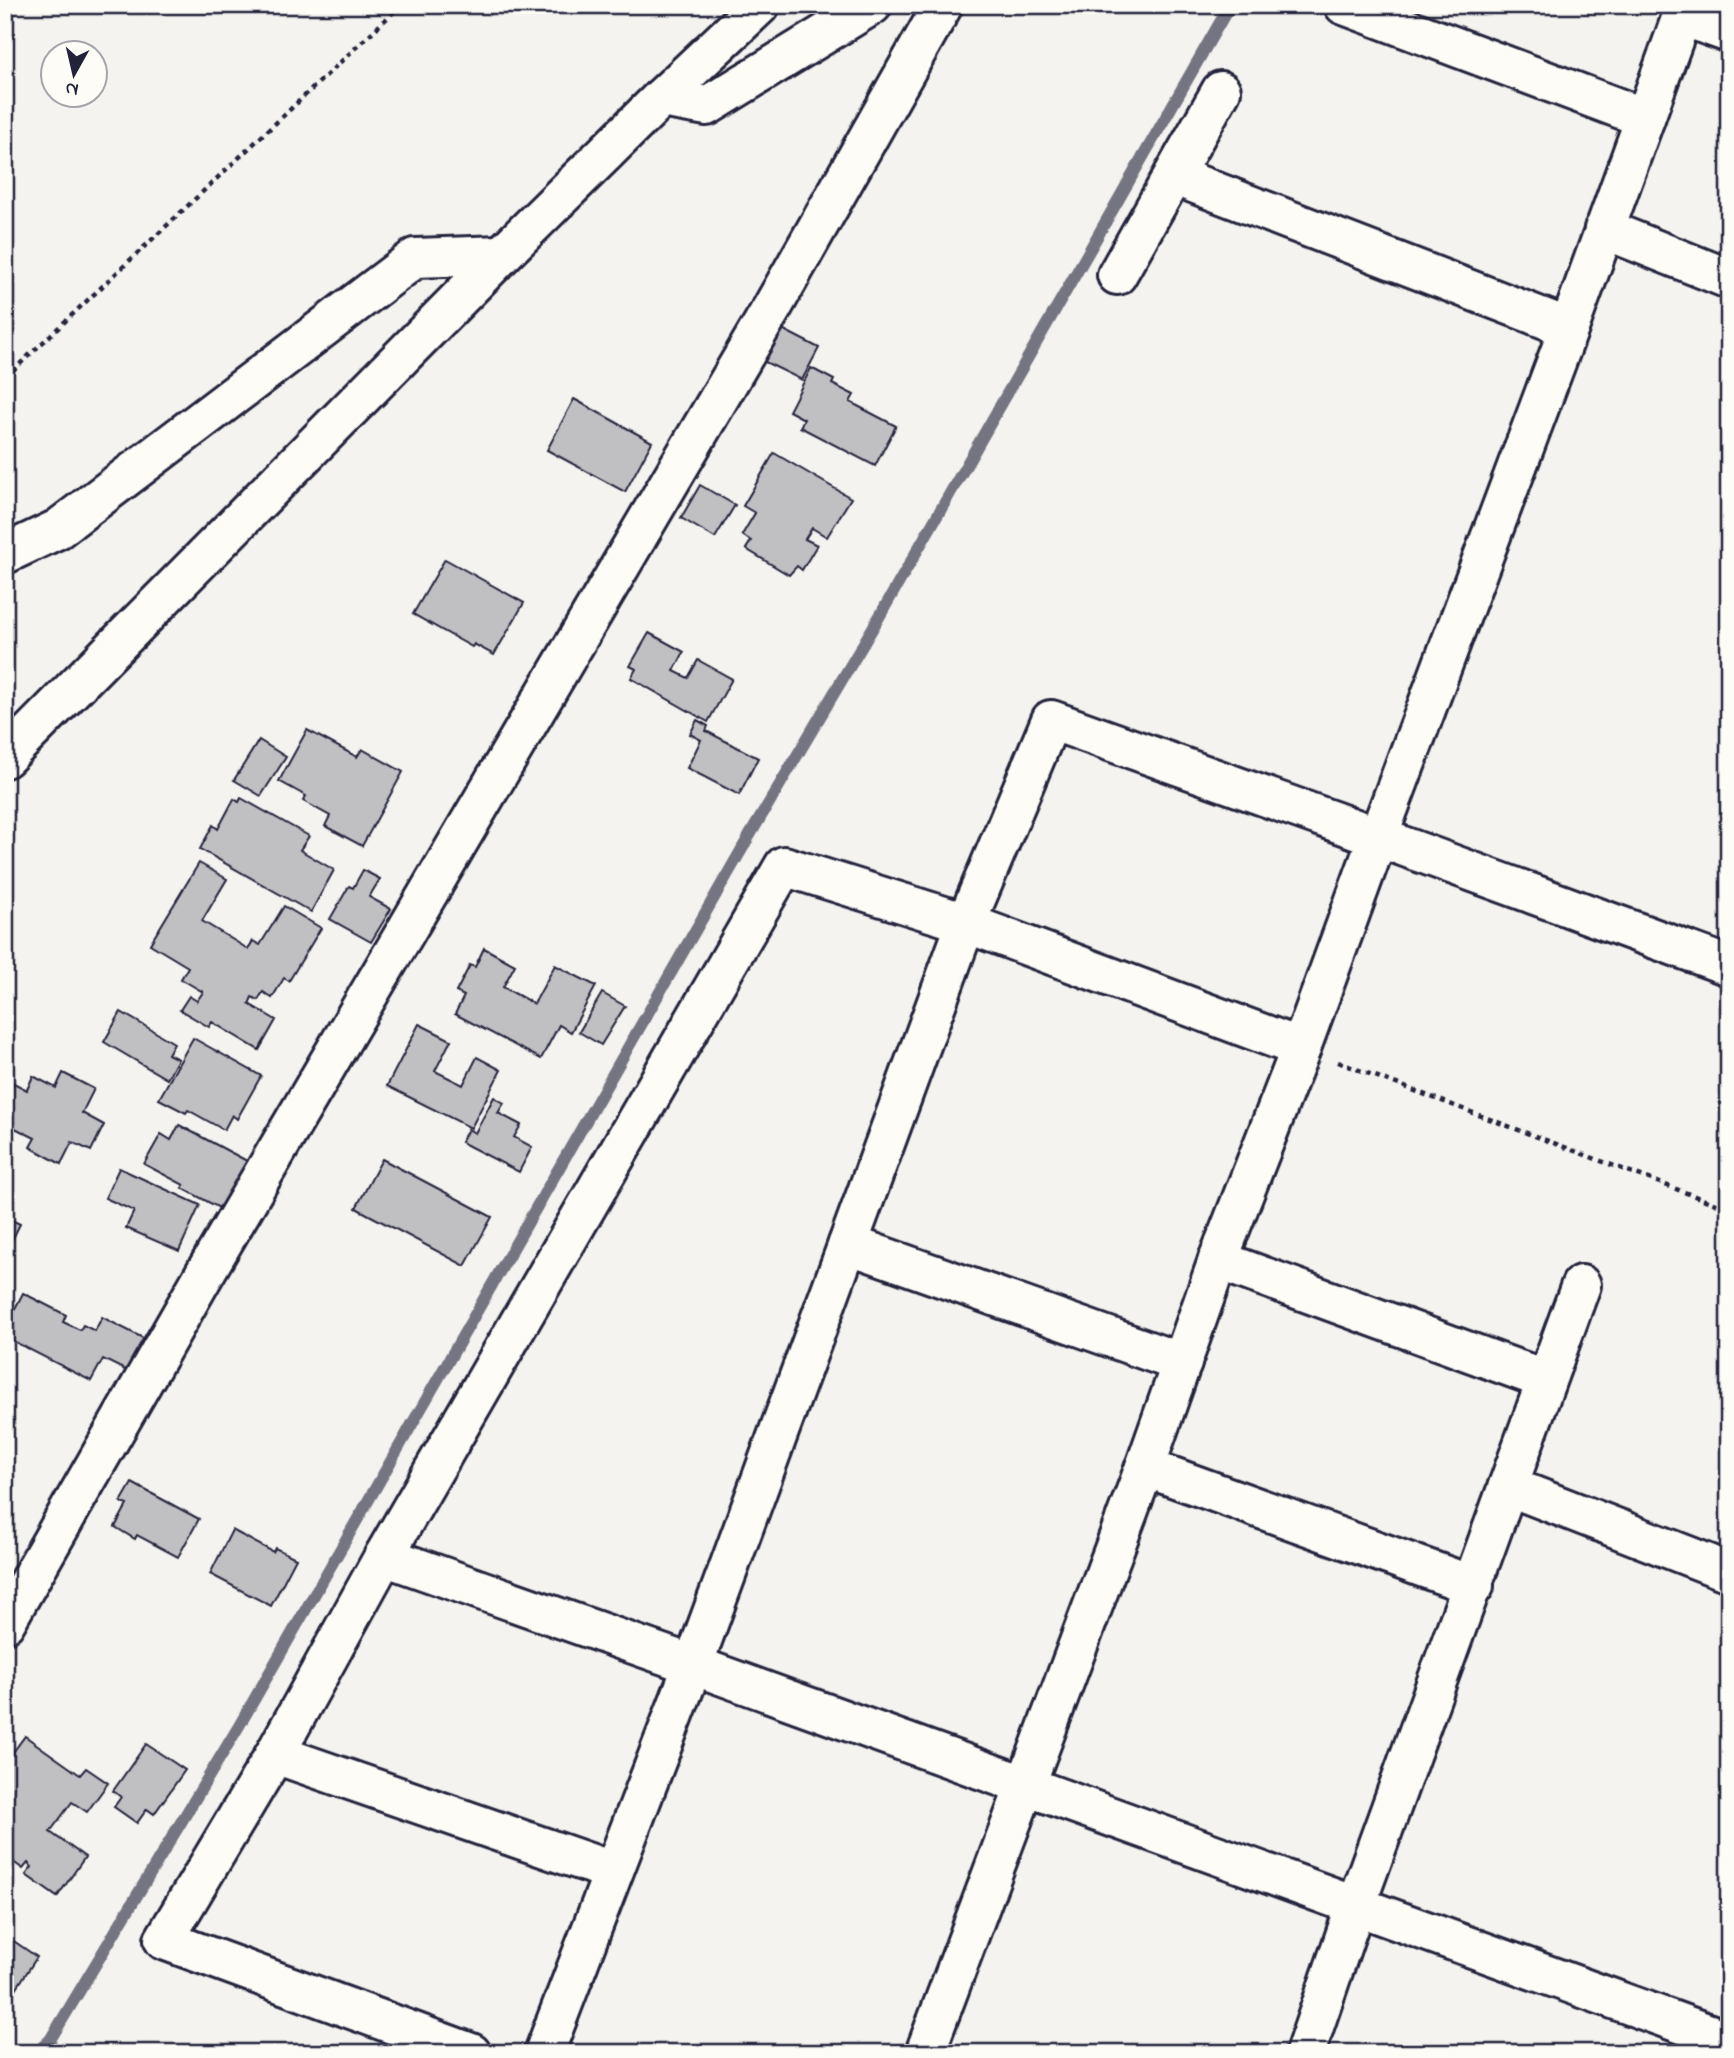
<svg xmlns="http://www.w3.org/2000/svg" width="1734" height="2058" font-family="'Indie Flower',sans-serif">
  <rect width="100%" height="100%" fill="#f4f3ef"/>
  <filter id="ink" filterUnits="userSpaceOnUse"><feTurbulence type="fractalNoise" baseFrequency=".0143" numOctaves="2"/><feDisplacementMap in="SourceGraphic" scale="14" xChannelSelector="R" yChannelSelector="G"/><feConvolveMatrix kernelMatrix="1 2 1 2 8 2 1 2 1" color-interpolation-filters="sRGB"/></filter>
  <g filter="url(#ink)">
    <g fill="none" stroke-linecap="round" stroke-linejoin="round">
      <path stroke="#757582" stroke-width="12" d="M36 2053 50 2040 239 1726 750 835 878 619 1230 5"/>
    </g>
    <g fill="#c0bfc2" stroke="#22223b" stroke-width="2">
      <path d="M780 328 819 348 802 380 763 361Z"/>
      <path d="M811 368 834 380 832 384 854 395 850 402 896 426 875 466 800 427 804 419 789 411Z"/>
      <path d="M574 399 652 442 625 492 547 450Z"/>
      <path d="M774 453 851 498 827 537 812 528 805 539 817 545 802 570 797 566 789 575 746 549 751 541 742 535 755 513 743 506Z"/>
      <path d="M700 485 735 505 715 538 681 518Z"/>
      <path d="M445 559 524 603 494 655 474 644 472 647 413 614Z"/>
      <path d="M649 633 684 652 674 671 688 678 698 660 732 679 708 722 631 678 636 669 630 666Z"/>
      <path d="M697 720 708 726 706 731 758 758 739 795 687 768 701 740 690 734Z"/>
      <path d="M307 730 357 757 362 749 403 772 362 846 325 826 330 816 303 801 306 796 279 781Z"/>
      <path d="M259 740 286 757 261 796 234 780Z"/>
      <path d="M241 798 309 836 300 850 334 870 311 912 200 849 213 825 218 829 234 799 239 802Z"/>
      <path d="M199 863 227 879 202 921 248 949 253 941 260 945 284 906 321 928 289 981 284 978 272 998 263 992 258 1000 252 997 249 1004 276 1020 259 1050 212 1022 209 1027 180 1010 189 996 197 1001 203 992 181 979 188 967 150 944Z"/>
      <path d="M363 870 380 879 369 897 391 909 371 942 330 919 349 886 353 888Z"/>
      <path d="M484 948 515 965 503 987 534 1004 555 965 596 986 571 1032 559 1025 541 1059 455 1014 464 996 456 992 470 965 475 967Z"/>
      <path d="M602 993 625 1006 601 1045 579 1032Z"/>
      <path d="M121 1012 174 1043 168 1054 178 1059 167 1079 104 1042Z"/>
      <path d="M419 1024 451 1040 435 1071 463 1085 477 1057 501 1070 471 1128 387 1086Z"/>
      <path d="M193 1038 261 1076 237 1119 232 1115 224 1130 188 1110 186 1113 159 1099Z"/>
      <path d="M63 1073 94 1089 82 1113 104 1125 91 1151 72 1142 61 1164 30 1147 35 1138 7 1124 13 1111 5 1107V1101L14 1083 27 1090 33 1076 56 1088Z"/>
      <path d="M494 1097 504 1103 498 1113 521 1125 514 1137 532 1147 519 1172 461 1142 468 1129 475 1133Z"/>
      <path d="M179 1125 247 1161 221 1209 182 1188 184 1185 144 1164 161 1134 171 1140Z"/>
      <path d="M382 1159 492 1217 465 1266 356 1208Z"/>
      <path d="M119 1168 200 1205 179 1251 126 1228 134 1211 105 1198Z"/>
      <path d="M5 1217 20 1224 5 1254Z"/>
      <path d="M23 1293 66 1315 63 1322 80 1330 83 1325 95 1331 102 1317 145 1339 129 1372 103 1359 91 1381 5 1337V1328Z"/>
      <path d="M132 1483 199 1519 178 1557 137 1535 135 1539 115 1527 127 1505 121 1502Z"/>
      <path d="M232 1530 273 1552 275 1548 296 1558 271 1606 210 1574Z"/>
      <path d="M25 1736 80 1775 86 1768 108 1783 87 1812 72 1802 50 1832 85 1857 57 1897 26 1875 32 1867 28 1863 23 1869 5 1856V1763Z"/>
      <path d="M146 1744 185 1770 154 1814 147 1809 137 1823 114 1807 121 1797 113 1791Z"/>
      <path d="M5 1935 37 1957 6 2004 5 2003Z"/>
    </g>
    <g fill="none" stroke-linecap="round" stroke-linejoin="round">
      <defs>
        <g id="minor">
          <path d="M1344 5 1645 118"/>
          <path d="M1682 16 1729 33"/>
          <path d="M661 98 707 106 872 5"/>
          <path d="M1175 176 1569 328"/>
          <path d="M1604 229 1729 279"/>
          <path d="M1117 275 1221 91"/>
          <path d="M5 554 58 529 415 258 502 255"/>
          <path d="M5 758 502 255 661 98 760 5"/>
          <path d="M848 1244 1182 1363"/>
          <path d="M1218 1260 1546 1380"/>
          <path d="M1145 1467 1474 1586"/>
          <path d="M1508 1486 1729 1572"/>
          <path d="M384 1556 784 866 966 923 1301 1048"/>
          <path d="M5 1623 205 1273 772 308 943 5"/>
          <path d="M275 1754 612 1871"/>
          <path d="M471 2053 164 1940 275 1754 384 1556 693 1665 1729 2041"/>
          <path d="M544 2053 693 1665 966 923 1051 720 1378 837 1729 966"/>
          <path d="M925 2053 1145 1467 1218 1260 1301 1048 1378 837 1569 328 1686 5"/>
          <path d="M1305 2053 1355 1907 1581 1285"/>
        </g>
      </defs>
      <use href="#minor" stroke="#22223b" stroke-width="44"/>
      <g stroke="#22223b" stroke-width="4.5" stroke-dasharray="5 5" stroke-linecap="butt">
        <path d="M5 378 401 5"/>
        <path d="M1338 1062 1729 1209"/>
      </g>
      <use href="#minor" stroke="#fdfcf7" stroke-width="38"/>
    </g>
  </g>
  <rect width="1734" height="2058" fill="none" stroke="#fdfcf7" stroke-width="28"/>
  <rect x="14" y="14" width="1706" height="2030" fill="none" stroke="#22223b" stroke-width="2.5" filter="url(#ink)"/>
  <g transform="translate(74 74) rotate(188)"><circle r="33" fill="#fdfcf7" stroke="#a5a5ac" stroke-width="2"/>
  <path d="M0-5L12 26L0 18L-12 26Z" fill="#22223b"/>
  <text y="-10" font-size="19" font-weight="bold" text-anchor="middle" fill="#22223b">N</text>
  </g>
</svg>
